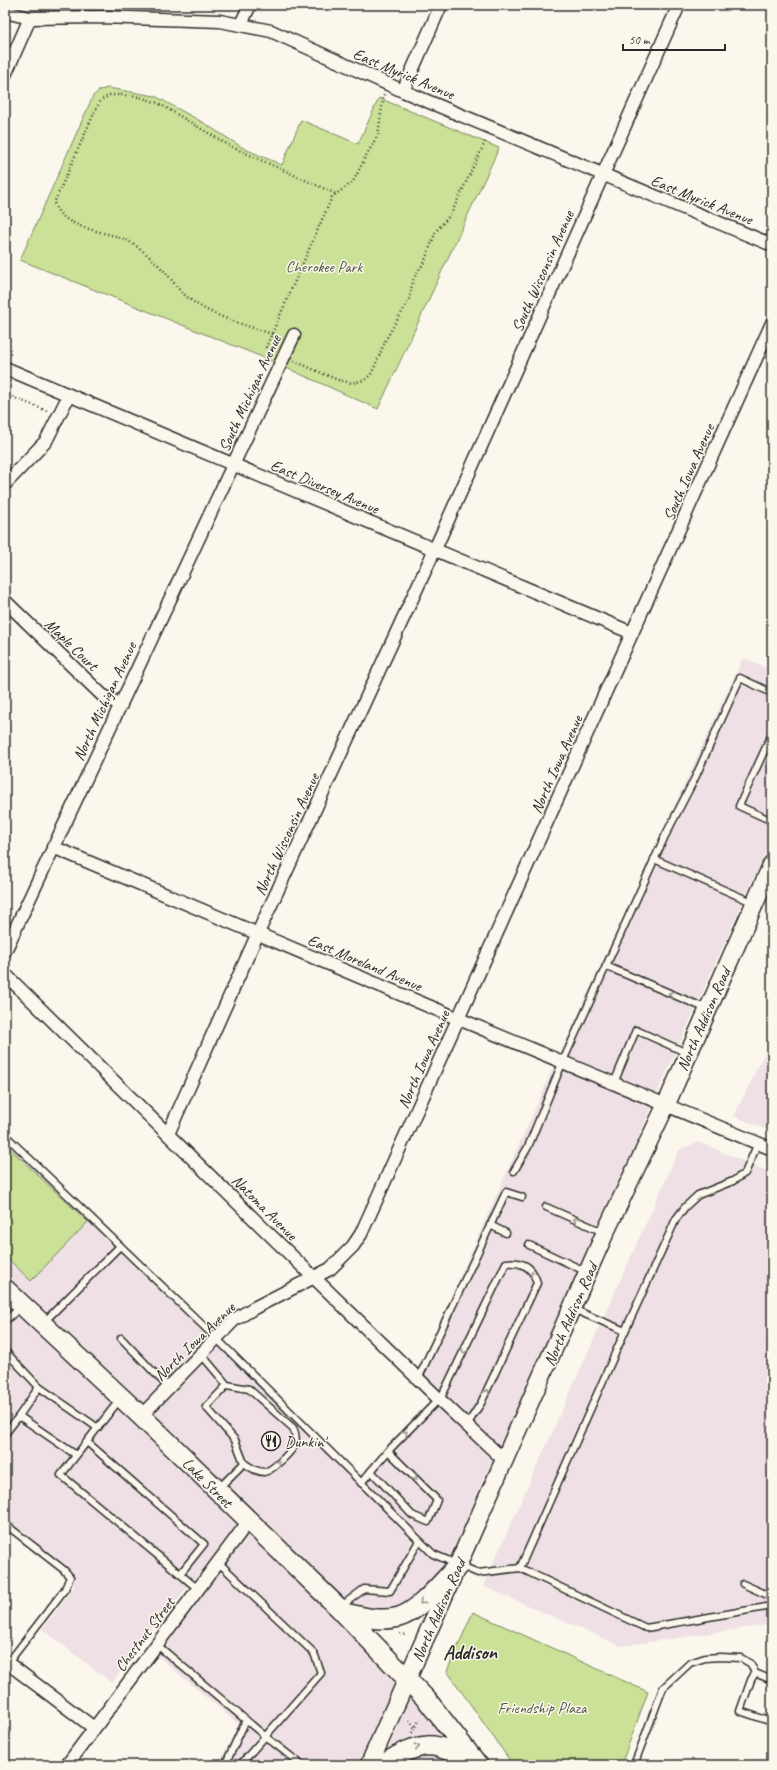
<svg xmlns="http://www.w3.org/2000/svg" width="777" height="1770" font-family="Caveat,sans-serif">
  <rect width="100%" height="100%" fill="#fbf7ec"/>
  <filter id="ink" filterUnits="userSpaceOnUse"><feTurbulence type="fractalNoise" baseFrequency=".025" numOctaves="2"/><feDisplacementMap in="SourceGraphic" scale="8" xChannelSelector="R" yChannelSelector="G"/><feConvolveMatrix kernelMatrix="1 2 1 2 8 2 1 2 1" color-interpolation-filters="sRGB"/></filter>
  <g filter="url(#ink)">
    <g fill="#eee0e4">
      <path d="M743 658 772 670V837L657 1094 501 1456 417 1373 556 1062Z"/>
      <path d="M772 1038V1132L734 1116Z"/>
      <path d="M5 1132 358 1476 435 1398 496 1460 453 1557 431 1587 398 1614 376 1611 356 1605 319 1584 5 1286Z"/>
      <path d="M698 1142 772 1173V1627L767 1625 621 1646 483 1586 679 1150Z"/>
      <path d="M5 1296 243 1523 149 1631 112 1683 42 1629 75 1586 5 1530Z"/>
      <path d="M249 1528 401 1675 361 1765H219L238 1724 154 1653Z"/>
      <path d="M411 1693 466 1765H382Z"/>
    </g>
    <g fill="#cae197" stroke="#7a8661">
      <path d="M108 88 155 96 202 122 245 149 282 165 301 120 358 144 379 98 499 148 378 409 262 357 20 260 93 96 100 90Z"/>
      <path d="M5 1144 88 1222 31 1281 5 1256Z"/>
      <path d="M473 1612 648 1692 621 1765H513L447 1671Z"/>
    </g>
    <g fill="none" stroke-linecap="round" stroke-linejoin="round">
      <defs>
        <g id="lane">
          <path d="M772 734 739 806 772 821"/>
          <path d="M654 859 754 903"/>
          <path d="M606 966 707 1009"/>
          <path d="M614 1083 636 1030 687 1053"/>
          <path d="M5 1135 216 1338 433 1554 478 1573 520 1568 646 1628 772 1606"/>
          <path d="M514 1171 528 1147 563 1061 665 836 695 778 740 678 772 693"/>
          <path d="M546 1207 603 1232"/>
          <path d="M490 1225 506 1233"/>
          <path d="M529 1245 587 1272"/>
          <path d="M5 1321 22 1306"/>
          <path d="M43 1323 120 1246"/>
          <path d="M625 1331 676 1219 685 1207 698 1195 733 1181 745 1173 758 1143"/>
          <path d="M121 1338 168 1387"/>
          <path d="M5 1351 39 1387"/>
          <path d="M201 1354 227 1385 206 1407 235 1440 244 1463 219 1488"/>
          <path d="M418 1379 506 1192 522 1197"/>
          <path d="M227 1385 249 1389 293 1428C296 1434 297 1440 294 1446 290 1453 272 1471 264 1472 256 1472 250 1467 244 1463"/>
          <path d="M120 1399 61 1475 198 1589"/>
          <path d="M440 1400 506 1263C522 1261 533 1267 537 1283L481 1403 467 1425"/>
          <path d="M5 1434 19 1416"/>
          <path d="M87 1442 204 1544 180 1574"/>
          <path d="M76 1455 19 1416 39 1387 98 1428"/>
          <path d="M371 1471 412 1515 428 1522 437 1500 388 1451"/>
          <path d="M361 1483 388 1451 439 1399"/>
          <path d="M5 1524 64 1570 70 1577 65 1589 8 1663"/>
          <path d="M218 1562 314 1653 321 1673 240 1765"/>
          <path d="M520 1568 625 1331 573 1309"/>
          <path d="M743 1584 772 1597"/>
          <path d="M340 1607 364 1589 390 1591 419 1541"/>
          <path d="M156 1644 266 1737 302 1765"/>
          <path d="M772 1680 755 1673 751 1680 740 1711 772 1722"/>
          <path d="M225 1765 246 1720"/>
          <path d="M634 1765 663 1688 690 1663 705 1658 720 1657 741 1658 751 1664 755 1673"/>
        </g>
        <g id="street">
          <path d="M5 12 30 18 100 17 220 21 271 31 403 91 772 245"/>
          <path d="M241 24 250 5"/>
          <path d="M5 75 30 18"/>
          <path d="M403 91 441 5"/>
          <path d="M5 368 632 633"/>
          <path d="M5 484 46 441 69 395"/>
          <path d="M5 601 102 695 121 705"/>
          <path d="M53 847 459 1019 772 1149"/>
          <path d="M5 951 294 335"/>
          <path d="M5 974 264 1229 440 1400 505 1461"/>
          <path d="M168 1134 258 933 435 549 679 5"/>
          <path d="M141 1416 234 1320 254 1308 330 1269 353 1246 361 1234 772 323"/>
          <path d="M5 1661 94 1728"/>
          <path d="M67 1765 248 1522"/>
        </g>
        <path id="secondary" d="M369 1765 605 1233 666 1105 772 864"/>
        <g id="primary">
          <path d="M5 1289 141 1416 339 1608 427 1700 478 1765"/>
          <path d="M344 1613C361 1617 382 1622 399 1617 420 1611 443 1580 459 1565"/>
          <path d="M383 1765C420 1740 436 1739 473 1765"/>
        </g>
      </defs>
      <use href="#lane" stroke="#2b2b2b" stroke-width="9"/>
      <use href="#street" stroke="#2b2b2b" stroke-width="15"/>
      <use href="#secondary" stroke="#2b2b2b" stroke-width="20"/>
      <use href="#primary" stroke="#2b2b2b" stroke-width="22"/>
      <g stroke="#2b2b2b" stroke-width="2.5" stroke-dasharray="1 3" stroke-linecap="butt">
        <path d="M272 334C245 325 207 315 186 296 178 290 173 281 166 273 156 262 138 245 124 239 101 230 63 229 54 203L95 111 101 100 110 95H123L140 97 158 103 230 146 336 194"/>
        <path d="M274 351 266 347 332 197 353 182 367 154 378 135 384 94"/>
        <path d="M294 361 338 380 352 383 365 380 372 373 386 339 409 300 413 280 418 271 424 263 436 231 451 214 486 140"/>
        <path d="M5 394 47 411"/>
        <path d="M400 1634 407 1635"/>
        <path d="M409 1720 415 1727"/>
        <path d="M412 1733 420 1719"/>
      </g>
      <use href="#lane" stroke="#fbf7ec" stroke-width="6"/>
      <use href="#street" stroke="#fbf7ec" stroke-width="12"/>
      <use href="#secondary" stroke="#fbf7ec" stroke-width="17"/>
      <use href="#primary" stroke="#fbf7ec" stroke-width="19"/>
    </g>
    <defs><path id="oneway-chevron" d="M-2-3.5L2.5 0L-2 3.5" fill="none" stroke-width="1.6" stroke-linecap="round" stroke-linejoin="round"/></defs>
    <g stroke="#93918c">
      <use href="#oneway-chevron" transform="translate(671 994) rotate(-157)"/>
      <use href="#oneway-chevron" transform="translate(576 1220) rotate(-156)"/>
      <use href="#oneway-chevron" transform="translate(533 1274) rotate(-118)"/>
      <use href="#oneway-chevron" transform="translate(464 1351) rotate(116)"/>
      <use href="#oneway-chevron" transform="translate(487 1392) rotate(-65)"/>
      <use href="#oneway-chevron" transform="translate(405 1433) rotate(-46)"/>
      <use href="#oneway-chevron" transform="translate(278 1463) rotate(-47)"/>
      <use href="#oneway-chevron" transform="translate(415 1478) rotate(45)"/>
      <use href="#oneway-chevron" transform="translate(422 1602) rotate(135)"/>
      <use href="#oneway-chevron" transform="translate(417 1747) rotate(-12)"/>
    </g>
  </g>
  <defs>
    <symbol id="restaurant-ring" viewBox="-11 -11 22 22"><circle r="9.5" fill="#fbf7ec" stroke="#2b2b2b" stroke-width="1.5"/><path d="M-5-6h1v4h1v-4h1v4h1v-4h1v5L-1.5 .5V6h-2V.5L-5-1ZM5-6V6H3V1.5H1.5Q1.5-4 5-6Z" fill="#2b2b2b"/></symbol>
  </defs>
  <g fill-rule="evenodd">
    <use href="#restaurant-ring" x="260" y="1430" width="22" height="22"/>
  </g>
  <g text-anchor="middle" stroke-width="3" stroke-linejoin="round" paint-order="stroke">
    <g font-size="16" fill="#2b2b2b" stroke="#fbf7ec">
      <text transform="translate(404 73) rotate(23)" y="6">East Myrick Avenue</text>
      <text transform="translate(702 199) rotate(22)" y="6">East Myrick Avenue</text>
      <text transform="translate(542 271) rotate(-66)" y="6">South Wisconsin Avenue</text>
      <text transform="translate(249 393) rotate(-65)" y="6">South Michigan Avenue</text>
      <text transform="translate(688 472) rotate(-66)" y="6">South Iowa Avenue</text>
      <text transform="translate(325 486) rotate(23)" y="6">East Diversey Avenue</text>
      <text transform="translate(72 644) rotate(44)" y="6">Maple Court</text>
      <text transform="translate(104 701) rotate(-65)" y="6">North Michigan Avenue</text>
      <text transform="translate(556 764) rotate(-66)" y="6">North Iowa Avenue</text>
      <text transform="translate(286 834) rotate(-65)" y="6">North Wisconsin Avenue</text>
      <text transform="translate(365 962) rotate(23)" y="6">East Moreland Avenue</text>
      <text transform="translate(703 1019) rotate(-66)" y="6">North Addison Road</text>
      <text transform="translate(423 1059) rotate(-66)" y="6">North Iowa Avenue</text>
      <text transform="translate(265 1207) rotate(45)" y="6">Natoma Avenue</text>
      <text transform="translate(570 1314) rotate(-66)" y="6">North Addison Road</text>
      <text transform="translate(194 1341) rotate(-44)" y="6">North Iowa Avenue</text>
      <text transform="translate(208 1482) rotate(45)" y="6">Lake Street</text>
      <text transform="translate(438 1610) rotate(-66)" y="6">North Addison Road</text>
      <text transform="translate(144 1634) rotate(-53)" y="6">Chestnut Street</text>
    </g>
    <g font-size="16" fill="#535846" stroke="#fbf7ec">
      <text x="324" y="272">Cherokee Park</text>
      <text x="542" y="1713">Friendship Plaza</text>
    </g>
    <g font-size="16" fill="#2b2b2b" stroke="#fbf7ec" text-anchor="start">
      <text x="285" y="1447">Dunkin'</text>
    </g>
    <g font-size="20" font-weight="bold" fill="#2b2b2b" stroke="#fbf7ec">
      <text x="470" y="1659">Addison</text>
    </g>
  </g>
  <rect width="777" height="1770" fill="none" stroke="#fbf7ec" stroke-width="20"/>
  <rect x="10" y="10" width="757" height="1750" fill="none" stroke="#2b2b2b" stroke-width="1.5" filter="url(#ink)"/>
  <path d="M623 44v6h102v-6" fill="none" stroke="#2b2b2b" stroke-width="2"/>
  <text x="629" y="44" font-size="12" fill="#2b2b2b" stroke="#fbf7ec" stroke-width="3" paint-order="stroke">50 m</text>
</svg>
